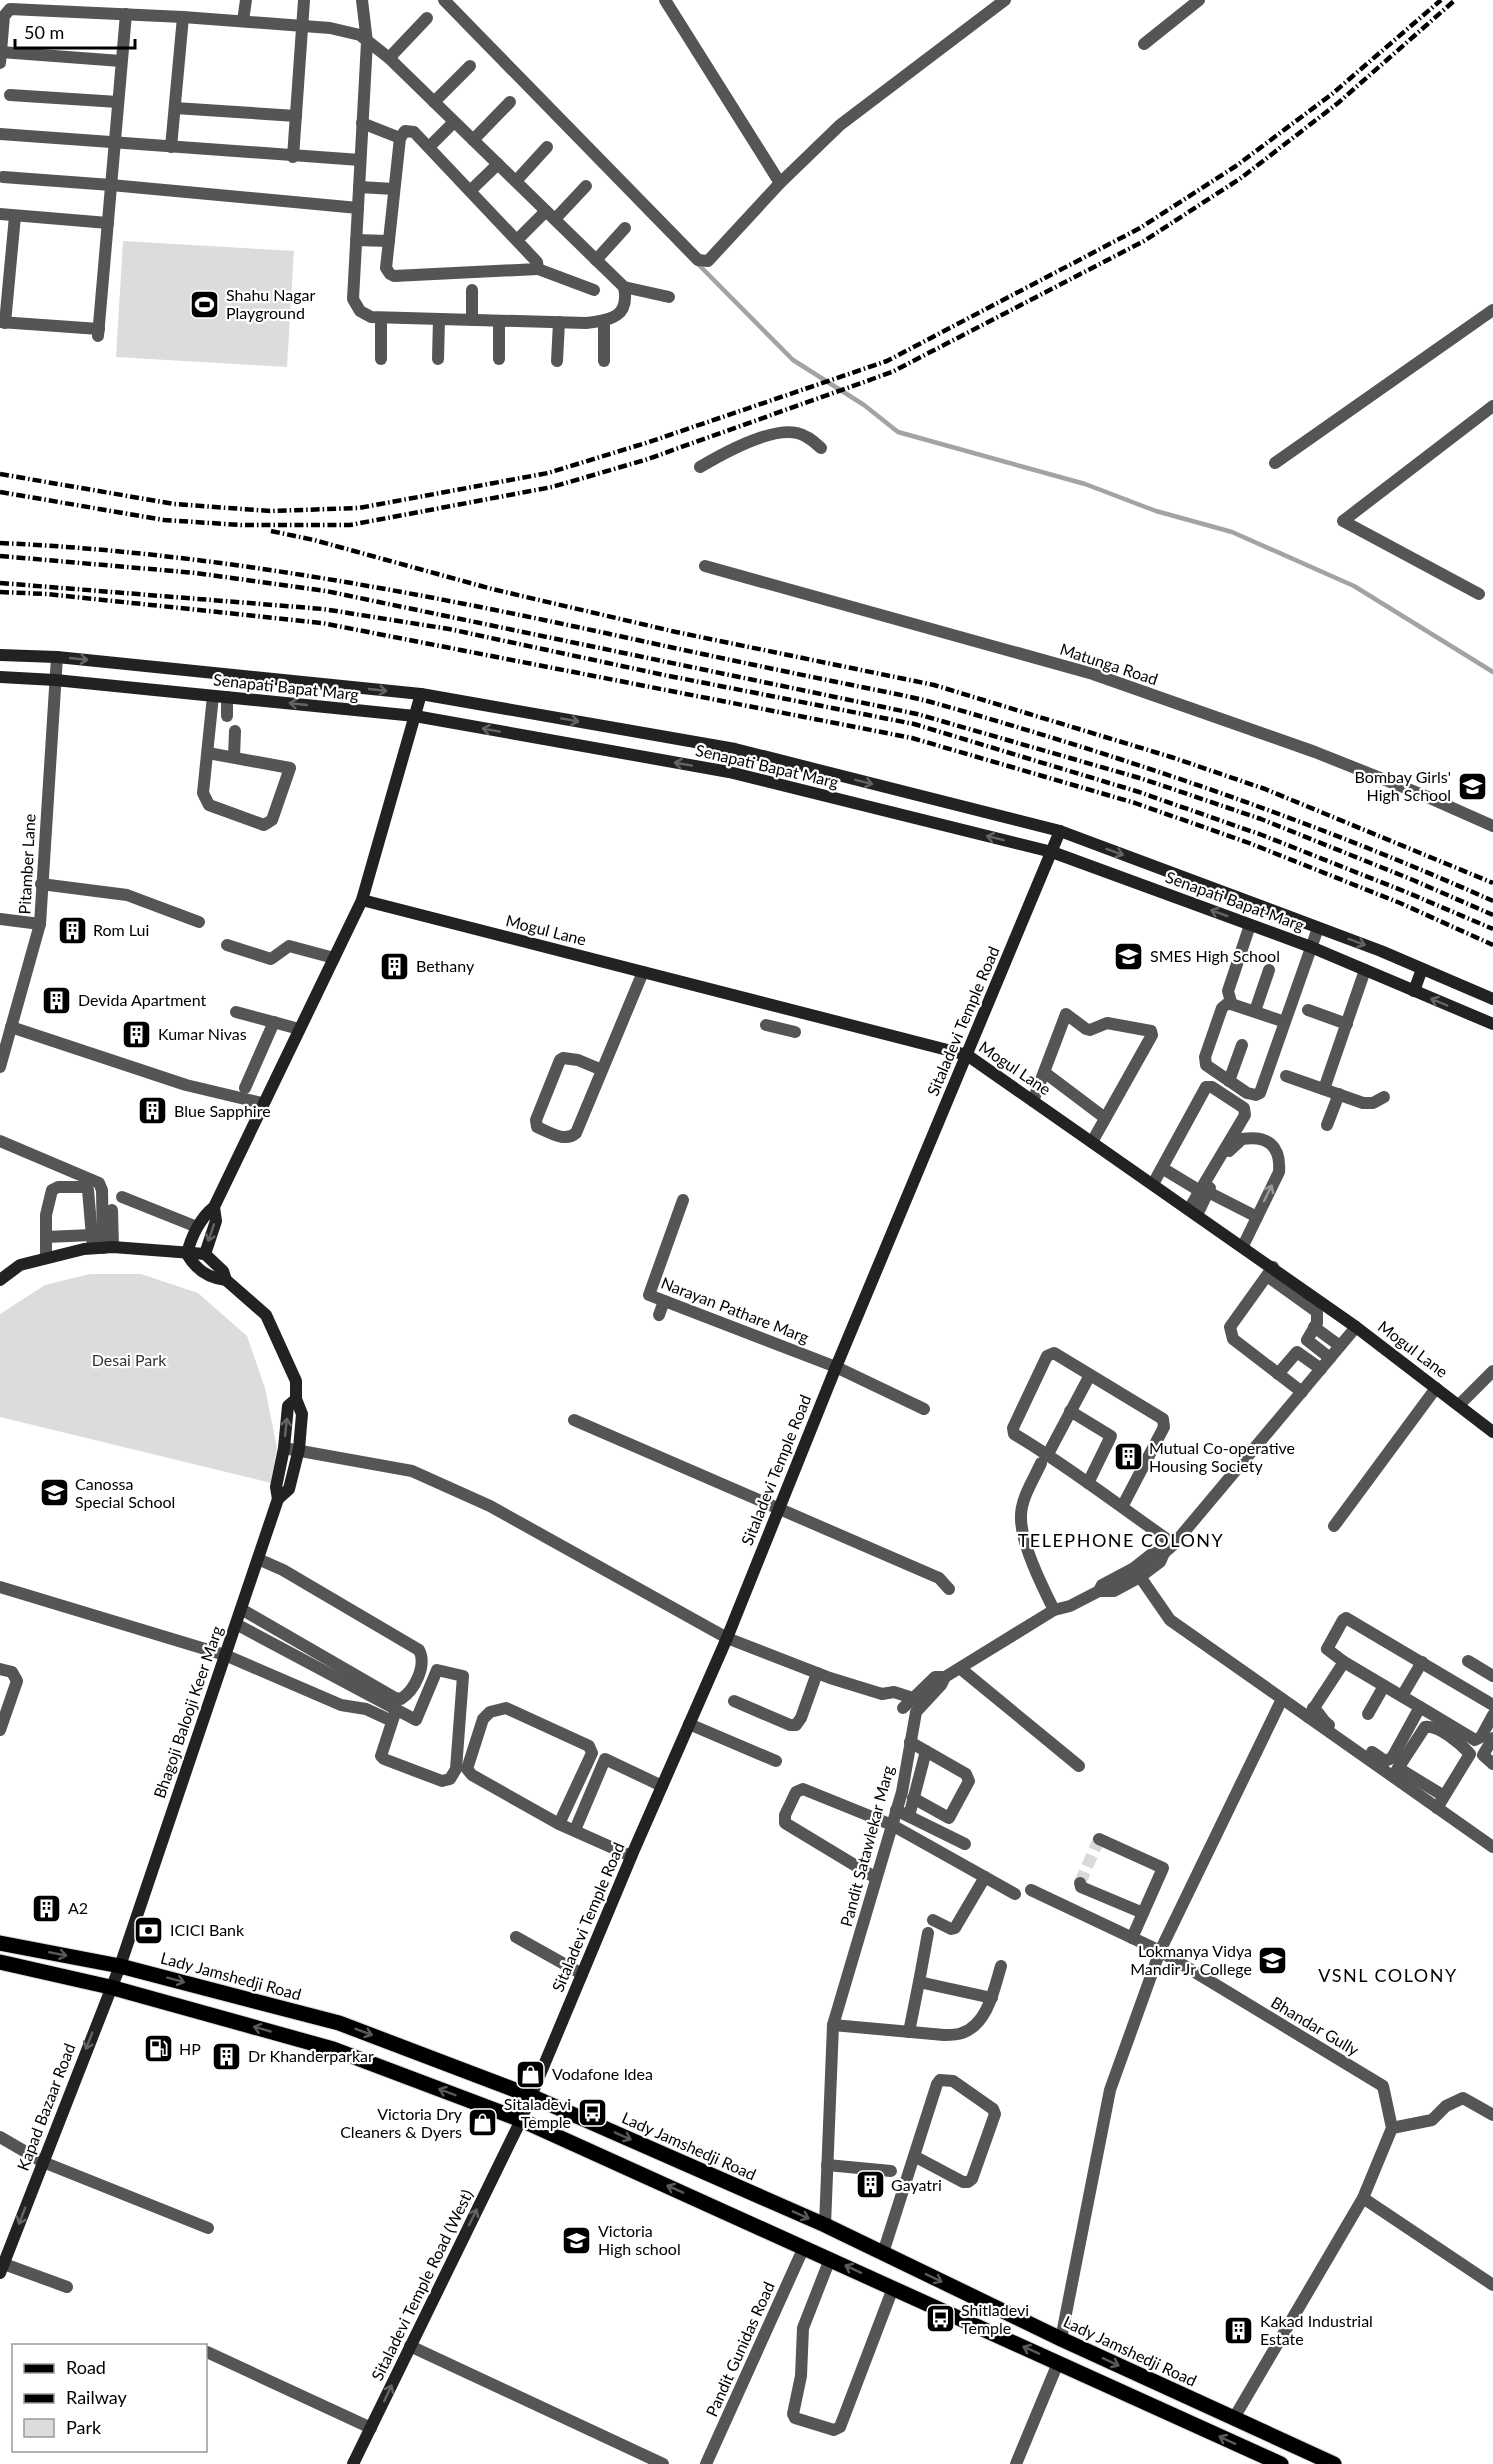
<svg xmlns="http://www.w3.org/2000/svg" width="1493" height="2464" font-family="Lato,sans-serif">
  <rect width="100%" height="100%" fill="#fff"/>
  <g fill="#dcdcdc">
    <path d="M123 241 294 251 287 367 116 357Z"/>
    <path d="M90 1274H141L198 1293 247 1336 265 1388 277 1448 271 1483 0 1417V1314L45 1285Z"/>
  </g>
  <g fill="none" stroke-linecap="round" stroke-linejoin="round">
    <path stroke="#a3a3a3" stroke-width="4.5" d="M697 263 793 360 864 405 898 432 1085 484 1156 511 1232 532 1354 586 1493 672"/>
    <path stroke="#d9d9d9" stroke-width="12" stroke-dasharray="12 6" stroke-linecap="butt" d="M1080 1883 1099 1839"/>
    <defs>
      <g id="primary">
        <path d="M0 1943 120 1966 339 2023 531 2096 825 2225 1061 2339 1334 2464"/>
        <path d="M0 1962 110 1987 333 2049 521 2120 1281 2464"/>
      </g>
    </defs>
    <use href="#primary" stroke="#dbdbdb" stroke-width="17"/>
    <g stroke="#555" stroke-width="12">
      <path d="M444 0 698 260 708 261 780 183 840 125 1005 0"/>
      <path d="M665 0 780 183"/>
      <path d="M243 21 246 0"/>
      <path d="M1144 44 1199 0"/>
      <path d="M1 52 121 61"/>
      <path d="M389 58 427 18"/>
      <path d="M0 63 4 16 10 9 183 17 330 28 360 35 389 58 624 287C630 317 611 320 586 323L371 317 360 311 353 299 367 42 362 0"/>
      <path d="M10 95 118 102"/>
      <path d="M434 102 470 66"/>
      <path d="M175 108 296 116"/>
      <path d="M362 123 400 138"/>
      <path d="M405 131 414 132 537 262 538 269 394 276 390 274 386 268 400 138Z"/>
      <path d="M0 134 360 160"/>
      <path d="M473 140 510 102"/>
      <path d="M171 147 183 17"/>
      <path d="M429 147 454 122"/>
      <path d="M293 157 304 0"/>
      <path d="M3 177 111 185 358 208"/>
      <path d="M516 181 547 147"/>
      <path d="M359 187 394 189"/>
      <path d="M470 191 498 164"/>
      <path d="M0 214 108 223"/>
      <path d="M555 219 586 186"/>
      <path d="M356 240 389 241"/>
      <path d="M517 240 546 211"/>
      <path d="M596 260 625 228"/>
      <path d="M538 269 594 290"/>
      <path d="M624 287 669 297"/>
      <path d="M472 320V290"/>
      <path d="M499 321V359"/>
      <path d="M604 321V361"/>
      <path d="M0 322 99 329"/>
      <path d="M5 323 15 216"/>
      <path d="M98 336 126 14"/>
      <path d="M381 359V318"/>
      <path d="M438 359 439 319"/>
      <path d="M557 361 559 322"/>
      <path d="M1275 463 1493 310"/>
      <path d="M700 467C722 454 770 427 797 433 807 435 814 442 821 448"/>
      <path d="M705 566 1093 674 1315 752 1423 795 1493 826"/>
      <path d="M1479 594 1343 521 1493 406"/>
      <path d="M227 716V697"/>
      <path d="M208 753 290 768 272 820 264 825 209 805 203 793 213 696"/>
      <path d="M234 757 235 731"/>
      <path d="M41 884 127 895 199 922"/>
      <path d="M0 919 40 924"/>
      <path d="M227 945 271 959 289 946 334 958"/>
      <path d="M1231 1002 1228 991 1250 925"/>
      <path d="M1308 1010 1347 1024"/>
      <path d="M1255 1011 1269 970"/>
      <path d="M236 1012 299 1029"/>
      <path d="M1285 1022 1228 1003 1222 1008 1205 1057 1206 1065 1247 1093 1256 1095 1260 1093 1318 928"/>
      <path d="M766 1025 795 1032"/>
      <path d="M11 1027 186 1085 262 1103"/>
      <path d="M0 1067 40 924 57 657"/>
      <path d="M602 1070 578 1060 563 1058 560 1060 536 1120 537 1127C549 1132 565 1143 576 1133L643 972"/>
      <path d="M1044 1072 1105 1118"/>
      <path d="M1286 1076 1363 1103H1373L1384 1097"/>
      <path d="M1229 1081 1242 1045"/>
      <path d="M245 1088 274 1022"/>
      <path d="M1324 1089 1365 970"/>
      <path d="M1033 1101 1066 1014 1086 1029 1090 1030 1107 1023 1151 1031 1152 1035 1092 1142"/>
      <path d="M1327 1125 1339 1094"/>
      <path d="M0 1141 99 1183 102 1190 103 1248"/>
      <path d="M1229 1151 1242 1139C1267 1135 1281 1145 1279 1172L1243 1246"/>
      <path d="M1162 1168 1200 1191"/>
      <path d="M1153 1184 1206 1087H1212L1244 1108 1245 1115 1189 1209"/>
      <path d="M1208 1192 1257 1217"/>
      <path d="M122 1197 197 1227"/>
      <path d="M683 1200 649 1295 836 1367 924 1409"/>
      <path d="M112 1210 113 1247"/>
      <path d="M1197 1215 1210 1188"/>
      <path d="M46 1237 92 1235"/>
      <path d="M46 1258V1215L52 1190 58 1187H86L88 1190 93 1248"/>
      <path d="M1273 1267 1230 1327 1233 1339 1302 1392"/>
      <path d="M1267 1276 1317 1312V1323L1307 1340 1330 1358"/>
      <path d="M659 1315 664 1301"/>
      <path d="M1314 1327 1340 1346"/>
      <path d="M1278 1374 1297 1352 1321 1369"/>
      <path d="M1459 1405 1493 1371"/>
      <path d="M1070 1411 1111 1436 1088 1483"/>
      <path d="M574 1420 939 1578 949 1589"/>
      <path d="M284 1448 412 1471 490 1506 727 1638 830 1678 882 1694 894 1692 925 1702"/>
      <path d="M1048 1454 1090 1375"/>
      <path d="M1041 1463C1034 1479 1021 1498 1021 1516 1020 1542 1042 1586 1054 1610"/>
      <path d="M1122 1507 1164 1427 1163 1419 1054 1353 1047 1356 1013 1428 1014 1434C1070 1467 1120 1507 1174 1544"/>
      <path d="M1334 1526 1436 1388"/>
      <path d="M1134 1568 1170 1620 1493 1847"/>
      <path d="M0 1587 225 1655 341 1705 366 1709 392 1721"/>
      <path d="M1099 1591 1102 1585 1134 1568 1153 1553H1164"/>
      <path d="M241 1609 395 1698 401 1699C415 1690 427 1665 419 1650L283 1570 258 1559"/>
      <path d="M236 1624 416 1720 437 1670 463 1676 456 1769 450 1779 442 1781 384 1759 381 1756 396 1710"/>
      <path d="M1468 1661 1493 1676"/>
      <path d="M1344 1662 1327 1649 1343 1620 1346 1618 1493 1705"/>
      <path d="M0 1669 12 1672 17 1681 0 1730"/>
      <path d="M961 1669 1079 1766"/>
      <path d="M1402 1696 1422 1662"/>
      <path d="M734 1701 790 1725H796L801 1718 817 1673"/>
      <path d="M1420 1707 1475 1740 1481 1737 1493 1715"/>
      <path d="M903 1708 935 1677H945"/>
      <path d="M1313 1708C1321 1713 1321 1720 1329 1725"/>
      <path d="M1368 1714 1384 1686"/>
      <path d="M1308 1717 1344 1662 1420 1707 1392 1758 1385 1761 1372 1752"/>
      <path d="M689 1724 776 1761"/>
      <path d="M1493 1738 1483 1755 1493 1764"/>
      <path d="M910 1742 966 1774 969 1781 949 1818 913 1798"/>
      <path d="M1398 1768 1444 1796"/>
      <path d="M1393 1776 1425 1727C1439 1725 1461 1744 1470 1754L1437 1808"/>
      <path d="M896 1810 965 1844"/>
      <path d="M909 1816 926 1751"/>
      <path d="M559 1824 592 1753 589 1746 506 1708 490 1712 483 1719 467 1769 472 1775 559 1824 631 1856"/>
      <path d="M575 1830 605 1759 662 1786"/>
      <path d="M1099 1839 1163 1868 1132 1938"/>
      <path d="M876 1878 785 1823V1815L796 1792 803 1789 892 1825 1015 1894"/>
      <path d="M1080 1883 1081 1887 1143 1913"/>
      <path d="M1031 1890 1160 1951 1282 1699"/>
      <path d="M933 1920 951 1929 955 1928 985 1877"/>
      <path d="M516 1937 582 1974"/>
      <path d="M919 1982 928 1933"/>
      <path d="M833 2025 944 2035C949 2035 957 2035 962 2033 988 2024 994 1989 1001 1966"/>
      <path d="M909 2032 919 1982 992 1998"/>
      <path d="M1392 2128 1432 2120 1446 2106 1463 2098 1493 2115"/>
      <path d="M0 2137 43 2162 208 2228"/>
      <path d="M827 2165 891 2171"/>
      <path d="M1363 2198 1493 2285"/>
      <path d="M825 2225 833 2025 902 1792 916 1712 941 1685 945 1677 1054 1610 1070 1606 1099 1591H1114L1140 1577 1160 1562 1164 1553 1174 1544 1356 1327"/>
      <path d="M883 2253 937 2084 940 2080 953 2081 993 2109 995 2114 972 2179 968 2182H963L914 2156"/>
      <path d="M830 2259 803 2328 801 2376 793 2414 795 2418 834 2430 840 2427 893 2288"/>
      <path d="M4 2264 67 2287"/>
      <path d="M1061 2339 1110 2090 1160 1951 1383 2086 1392 2128 1363 2198 1234 2418"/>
      <path d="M410 2346 663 2464"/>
      <path d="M207 2352 371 2428"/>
      <path d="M706 2464 804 2247"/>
      <path d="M1016 2464 1058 2363"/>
    </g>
    <g stroke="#222" stroke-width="12">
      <path d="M0 655 57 657 421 694 735 749 1060 831 1381 951 1493 999"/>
      <path d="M0 677 55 680 415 716 729 772 1052 852 1311 947 1493 1024"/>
      <path d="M362 900 967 1055 1356 1327 1493 1432"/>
      <path d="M1414 991 1422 969"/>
      <path d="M0 1280 20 1265 84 1249 113 1247 205 1254"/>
      <path d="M226 1280C208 1278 196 1270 187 1254 191 1237 200 1218 214 1207L362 900 421 694"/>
      <path d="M278 1499 276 1487 284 1448 288 1406 296 1399"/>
      <path d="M0 2273 120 1966 278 1499 289 1489 299 1449 302 1414 296 1399V1381L266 1315 226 1280 223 1271 205 1254 216 1221 214 1207"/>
      <path d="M353 2464 521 2120 634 1850 727 1638 836 1367 1060 831"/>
    </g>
    <use href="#primary" stroke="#000" stroke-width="15"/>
    <g stroke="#000" stroke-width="4.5" stroke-dasharray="9 3 1.5 3" stroke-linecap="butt">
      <path d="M0 474 174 504 270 511 359 508 548 473 649 442 887 361 1140 228 1236 166 1332 94 1441 0"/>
      <path d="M0 492 164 520 241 525H350L552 487 645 460 892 372 1144 241 1241 178 1338 103 1455 0"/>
      <path d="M271 531 314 540 492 589 676 632 934 685 1171 757 1265 789 1493 883"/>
      <path d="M0 543C225 553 446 598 665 646 726 659 787 672 847 684 875 690 904 695 931 702 1122 756 1312 820 1493 901"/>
      <path d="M0 556 196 573 326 591 917 714 1143 779 1261 819 1413 880 1493 915"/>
      <path d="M0 583 323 609 449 629 664 675 914 724 1139 792 1262 835 1406 892 1493 929"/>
      <path d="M0 592 47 594 322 623 912 738 1135 803 1249 843 1400 903 1493 945"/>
    </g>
  </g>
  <defs><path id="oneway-shaft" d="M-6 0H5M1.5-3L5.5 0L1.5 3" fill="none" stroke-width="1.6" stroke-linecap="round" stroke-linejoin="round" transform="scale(1.5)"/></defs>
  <g stroke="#646464">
    <use href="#oneway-shaft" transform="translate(79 659) rotate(6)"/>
    <use href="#oneway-shaft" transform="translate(378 690) rotate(6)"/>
    <use href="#oneway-shaft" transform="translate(298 704) rotate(-174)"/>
    <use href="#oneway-shaft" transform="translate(570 720) rotate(10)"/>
    <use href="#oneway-shaft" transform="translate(491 730) rotate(-170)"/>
    <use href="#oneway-shaft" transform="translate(683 764) rotate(-170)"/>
    <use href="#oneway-shaft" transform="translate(864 782) rotate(14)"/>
    <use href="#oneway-shaft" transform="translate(995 838) rotate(-166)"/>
    <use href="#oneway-shaft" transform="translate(1115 852) rotate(20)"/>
    <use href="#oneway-shaft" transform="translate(1219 913) rotate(-160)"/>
    <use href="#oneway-shaft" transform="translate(1357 942) rotate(20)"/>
    <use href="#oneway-shaft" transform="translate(1439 1002) rotate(-157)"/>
    <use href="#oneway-shaft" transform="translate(211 1233) rotate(109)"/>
    <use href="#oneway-shaft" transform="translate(286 1427) rotate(-84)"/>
    <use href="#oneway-shaft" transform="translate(89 2041) rotate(111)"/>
    <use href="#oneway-shaft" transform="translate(22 2216) rotate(111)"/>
    <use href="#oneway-shaft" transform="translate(473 2217) rotate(-64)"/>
    <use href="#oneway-shaft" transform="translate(388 2393) rotate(-65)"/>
  </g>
  <use stroke="#999" href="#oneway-shaft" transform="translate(1268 1193) rotate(-64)"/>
  <g stroke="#595959">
    <use href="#oneway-shaft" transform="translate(58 1954) rotate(11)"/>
    <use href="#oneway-shaft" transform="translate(176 1980) rotate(15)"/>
    <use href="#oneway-shaft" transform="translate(262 2029) rotate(-164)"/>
    <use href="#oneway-shaft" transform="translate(364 2032) rotate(21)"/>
    <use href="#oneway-shaft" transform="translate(447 2092) rotate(-159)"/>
    <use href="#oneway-shaft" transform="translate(623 2136) rotate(24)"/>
    <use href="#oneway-shaft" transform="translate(675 2189) rotate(-156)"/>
    <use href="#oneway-shaft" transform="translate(801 2215) rotate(24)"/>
    <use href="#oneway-shaft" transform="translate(853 2269) rotate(-155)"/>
    <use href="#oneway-shaft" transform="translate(934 2278) rotate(26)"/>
    <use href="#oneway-shaft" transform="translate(1031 2350) rotate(-156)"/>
    <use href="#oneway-shaft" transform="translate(1111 2362) rotate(25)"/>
    <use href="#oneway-shaft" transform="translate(1227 2440) rotate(-155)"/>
  </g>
  <defs>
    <symbol id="stadium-square" viewBox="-11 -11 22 22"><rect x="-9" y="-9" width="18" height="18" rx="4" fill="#000" stroke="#fff"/><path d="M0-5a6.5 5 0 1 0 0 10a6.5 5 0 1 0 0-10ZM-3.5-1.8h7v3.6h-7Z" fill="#fff"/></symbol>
    <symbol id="school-square" viewBox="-11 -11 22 22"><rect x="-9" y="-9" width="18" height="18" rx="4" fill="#000" stroke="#fff"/><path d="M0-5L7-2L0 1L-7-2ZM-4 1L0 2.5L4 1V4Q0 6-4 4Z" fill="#fff"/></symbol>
    <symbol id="building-square" viewBox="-11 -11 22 22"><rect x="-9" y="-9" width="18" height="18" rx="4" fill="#000" stroke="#fff"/><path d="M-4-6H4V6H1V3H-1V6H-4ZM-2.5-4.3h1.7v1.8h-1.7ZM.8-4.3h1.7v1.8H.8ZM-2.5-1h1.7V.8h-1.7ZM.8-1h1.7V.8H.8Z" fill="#fff"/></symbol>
    <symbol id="bank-square" viewBox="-11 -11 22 22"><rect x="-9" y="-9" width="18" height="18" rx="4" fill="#000" stroke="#fff"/><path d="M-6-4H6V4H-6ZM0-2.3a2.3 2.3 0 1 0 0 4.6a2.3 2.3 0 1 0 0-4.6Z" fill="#fff"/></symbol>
    <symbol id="university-square" viewBox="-11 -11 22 22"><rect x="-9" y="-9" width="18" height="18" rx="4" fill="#000" stroke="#fff"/><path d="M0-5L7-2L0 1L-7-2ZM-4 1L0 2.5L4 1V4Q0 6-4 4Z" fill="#fff"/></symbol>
    <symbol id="fuel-square" viewBox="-11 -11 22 22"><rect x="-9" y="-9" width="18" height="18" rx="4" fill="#000" stroke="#fff"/><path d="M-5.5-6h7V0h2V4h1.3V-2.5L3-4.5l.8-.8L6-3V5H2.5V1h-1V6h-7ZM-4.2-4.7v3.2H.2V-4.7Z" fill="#fff"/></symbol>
    <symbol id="shop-square" viewBox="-11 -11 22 22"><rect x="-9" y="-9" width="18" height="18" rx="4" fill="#000" stroke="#fff"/><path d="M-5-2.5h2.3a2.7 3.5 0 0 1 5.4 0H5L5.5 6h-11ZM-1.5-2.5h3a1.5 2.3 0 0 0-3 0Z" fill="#fff"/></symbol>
    <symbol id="bus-square" viewBox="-11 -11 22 22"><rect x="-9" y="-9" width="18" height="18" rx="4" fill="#000" stroke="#fff"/><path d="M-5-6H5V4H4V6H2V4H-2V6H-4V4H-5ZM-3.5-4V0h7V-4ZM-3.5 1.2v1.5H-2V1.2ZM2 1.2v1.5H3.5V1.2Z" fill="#fff"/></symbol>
  </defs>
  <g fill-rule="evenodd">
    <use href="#stadium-square" x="188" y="288" width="33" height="33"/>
    <use href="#school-square" x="1456" y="770" width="33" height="33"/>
    <use href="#building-square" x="56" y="914" width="33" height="33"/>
    <use href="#school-square" x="1112" y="940" width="33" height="33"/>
    <use href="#building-square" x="378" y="950" width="33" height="33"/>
    <use href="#building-square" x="40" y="984" width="33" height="33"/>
    <use href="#building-square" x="120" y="1018" width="33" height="33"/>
    <use href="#building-square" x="136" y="1094" width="33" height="33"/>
    <use href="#building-square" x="1112" y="1440" width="33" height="33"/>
    <use href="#school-square" x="38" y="1476" width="33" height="33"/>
    <use href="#building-square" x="30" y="1892" width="33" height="33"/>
    <use href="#bank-square" x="132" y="1914" width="33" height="33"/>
    <use href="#university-square" x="1256" y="1944" width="33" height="33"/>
    <use href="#fuel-square" x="142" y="2032" width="33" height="33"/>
    <use href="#building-square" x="210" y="2040" width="33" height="33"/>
    <use href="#shop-square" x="514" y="2058" width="33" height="33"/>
    <use href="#bus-square" x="576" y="2096" width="33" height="33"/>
    <use href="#shop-square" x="466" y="2106" width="33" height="33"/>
    <use href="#building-square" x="854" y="2168" width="33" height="33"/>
    <use href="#school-square" x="560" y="2224" width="33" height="33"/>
    <use href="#bus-square" x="924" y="2302" width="33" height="33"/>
    <use href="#building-square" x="1222" y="2314" width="33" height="33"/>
  </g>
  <g text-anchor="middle" stroke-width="4.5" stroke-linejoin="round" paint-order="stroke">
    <g font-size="16" fill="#000" stroke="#fff" text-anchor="start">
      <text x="226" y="301">Shahu Nagar<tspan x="226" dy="18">Playground</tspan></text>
      <text x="1451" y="783" text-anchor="end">Bombay Girls'<tspan x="1451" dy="18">High School</tspan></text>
      <text x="93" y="936">Rom Lui</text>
      <text x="1150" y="962">SMES High School</text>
      <text x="416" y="972">Bethany</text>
      <text x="78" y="1006">Devida Apartment</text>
      <text x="158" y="1040">Kumar Nivas</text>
      <text x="174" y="1117">Blue Sapphire</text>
      <text x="1149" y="1454">Mutual Co-operative<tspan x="1149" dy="18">Housing Society</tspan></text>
      <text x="75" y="1490">Canossa<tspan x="75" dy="18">Special School</tspan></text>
      <text x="68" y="1914">A2</text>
      <text x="170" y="1936">ICICI Bank</text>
      <text x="1252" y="1957" text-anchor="end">Lokmanya Vidya<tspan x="1252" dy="18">Mandir Jr College</tspan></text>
      <text x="179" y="2055">HP</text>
      <text x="248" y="2062">Dr Khanderparkar</text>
      <text x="552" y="2080">Vodafone Idea</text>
      <text x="571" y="2110" text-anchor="end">Sitaladevi<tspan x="571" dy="18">Temple</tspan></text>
      <text x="462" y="2120" text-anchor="end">Victoria Dry<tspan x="462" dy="18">Cleaners &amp; Dyers</tspan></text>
      <text x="891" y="2191">Gayatri</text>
      <text x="598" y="2237">Victoria<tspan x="598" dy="18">High school</tspan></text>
      <text x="961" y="2316">Shitladevi<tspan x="961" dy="18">Temple</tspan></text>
      <text x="1260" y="2327">Kakad Industrial<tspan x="1260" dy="18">Estate</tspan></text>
    </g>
    <g font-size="16" fill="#000" stroke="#fff">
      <text transform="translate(1109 664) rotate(18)" y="6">Matunga Road</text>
      <text transform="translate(286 687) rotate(6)" y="6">Senapati Bapat Marg</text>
      <text transform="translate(767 766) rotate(13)" y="6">Senapati Bapat Marg</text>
      <text transform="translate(27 864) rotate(-87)" y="6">Pitamber Lane</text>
      <text transform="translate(1235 901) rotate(20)" y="6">Senapati Bapat Marg</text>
      <text transform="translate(546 930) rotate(14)" y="6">Mogul Lane</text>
      <text transform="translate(963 1021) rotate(-67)" y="6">Sitaladevi Temple Road</text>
      <text transform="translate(1015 1068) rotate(34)" y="6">Mogul Lane</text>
      <text transform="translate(735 1310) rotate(21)" y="6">Narayan Pathare Marg</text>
      <text transform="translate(1413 1349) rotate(37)" y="6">Mogul Lane</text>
      <text transform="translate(776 1470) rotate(-68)" y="6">Sitaladevi Temple Road</text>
      <text transform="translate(188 1712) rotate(-71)" y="6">Bhagoji Balooji Keer Marg</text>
      <text transform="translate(867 1846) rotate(-75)" y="6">Pandit Satawlekar Marg</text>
      <text transform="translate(588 1917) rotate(-67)" y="6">Sitaladevi Temple Road</text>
      <text transform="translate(231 1976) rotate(15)" y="6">Lady Jamshedji Road</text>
      <text transform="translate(1315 2026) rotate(31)" y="6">Bhandar Gully</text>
      <text transform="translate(46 2107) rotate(-69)" y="6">Kapad Bazaar Road</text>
      <text transform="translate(689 2146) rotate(24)" y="6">Lady Jamshedji Road</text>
      <text transform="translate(422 2285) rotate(-64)" y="6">Sitaladevi Temple Road (West)</text>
      <text transform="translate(740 2349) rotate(-66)" y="6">Pandit Gunidas Road</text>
      <text transform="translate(1130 2351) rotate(25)" y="6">Lady Jamshedji Road</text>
    </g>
    <g font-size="16" fill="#333" stroke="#fff">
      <text x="129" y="1366">Desai Park</text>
    </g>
    <g font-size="18" letter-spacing="1.5" fill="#000" stroke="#fff">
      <text x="1121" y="1547">TELEPHONE COLONY</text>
      <text x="1388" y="1982">VSNL COLONY</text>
    </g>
  </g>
  <rect x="12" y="2344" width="195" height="108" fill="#ffffff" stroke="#999999" stroke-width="1.5"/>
  <rect x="24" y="2364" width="30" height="9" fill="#000000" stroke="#999999" stroke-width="1.5"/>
  <text x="66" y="2374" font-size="18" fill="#000000">Road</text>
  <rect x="24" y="2394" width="30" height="9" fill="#000000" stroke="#999999" stroke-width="1.5"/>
  <text x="66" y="2404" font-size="18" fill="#000000">Railway</text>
  <rect x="24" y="2419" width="30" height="18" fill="#dcdcdc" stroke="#999999" stroke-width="1.5"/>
  <text x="66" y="2434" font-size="18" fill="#000000">Park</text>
  <path d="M15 39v9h120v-9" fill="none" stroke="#000000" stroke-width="3"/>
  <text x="24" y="39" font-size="18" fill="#000000" stroke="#ffffff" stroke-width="4.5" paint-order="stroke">50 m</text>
</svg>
